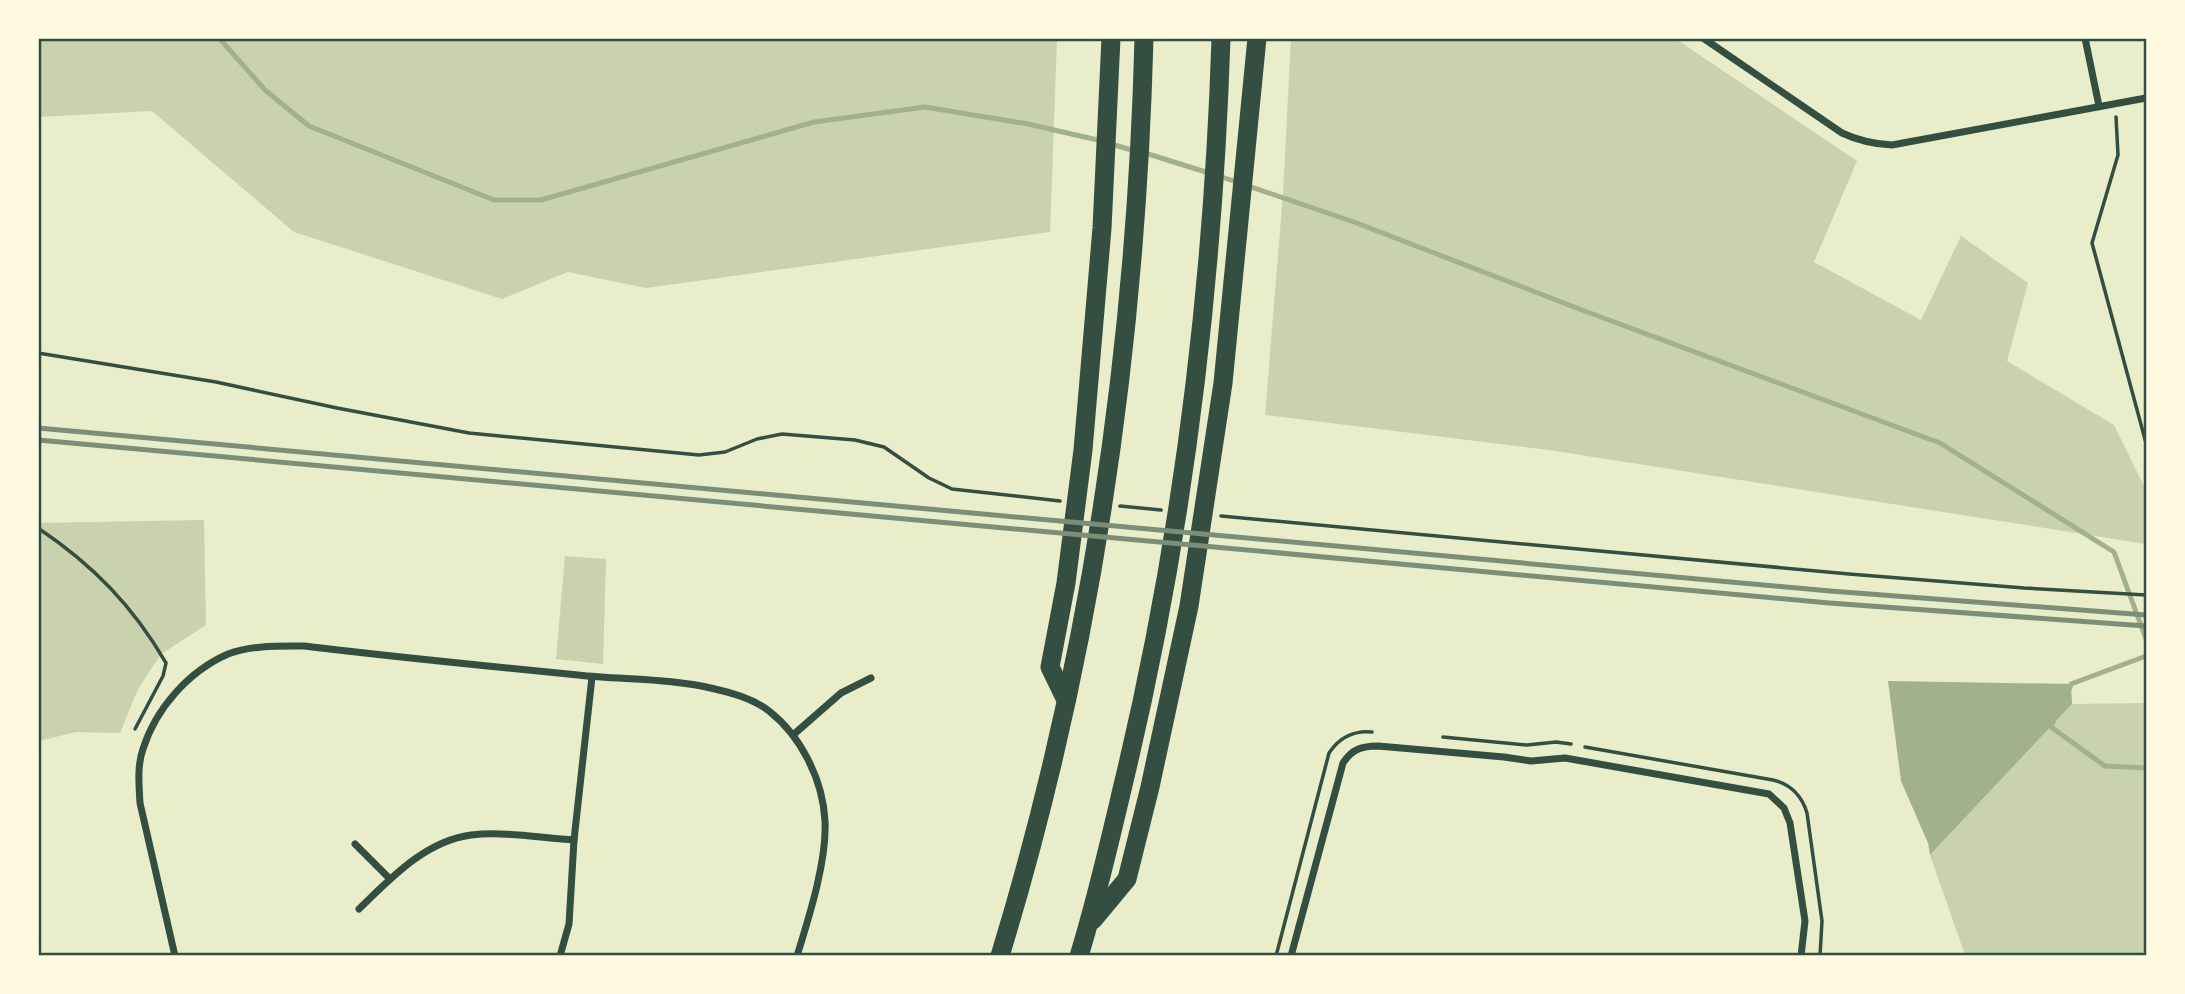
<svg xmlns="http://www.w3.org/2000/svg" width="2185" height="994" font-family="Poppins,sans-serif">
  <rect width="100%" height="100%" fill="#e9edc9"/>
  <g fill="#cad2ad">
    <path d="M39 38 1057 39 1050 232 646 288 568 272 502 299 294 232 152 111 39 117Z"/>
    <path d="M1291 39H1676L1857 161 1814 262 1921 320 1961 236 2028 283 2007 361 2114 425 2146 490V544L1549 450 1265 415 1283 194Z"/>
    <path d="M204 520 206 625 161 654 138 689 120 733 76 732 39 741 38 523Z"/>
    <path d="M565 556 606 559 603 664 556 659Z"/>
    <path d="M2146 703V955H1965L1930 855 2072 704Z"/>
  </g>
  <path fill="#a3b18a" d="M1888 681 2071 684 2072 704 1930 855 1928 843 1901 781Z"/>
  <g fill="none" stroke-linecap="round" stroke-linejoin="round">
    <g stroke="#a3b18a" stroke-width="5">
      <path d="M219 38 265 90 309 126 494 200H541L814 122 925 107 1028 124 1102 141"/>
      <path d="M1111 144 1135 151"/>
      <path d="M1145 153 1209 173"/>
      <path d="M1219 176 1354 222 1582 310 1940 443 2114 552 2146 639"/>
      <path d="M2070 688 2071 684 2146 656"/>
      <path d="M2053 722 2051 727 2105 766 2146 768"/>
    </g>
    <g stroke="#344e41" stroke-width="3.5">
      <path d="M2116 117 2118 155 2092 243 2146 443"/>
      <path d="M38 353 216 382 337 408 469 433 699 455 725 452 757 439 782 434 855 440 884 447 929 478 952 489 1060 501"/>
      <path d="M1120 506 1161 510"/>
      <path d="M1221 516 1849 574 2024 588 2146 595"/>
      <path d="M38 528C93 565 133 606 166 663L163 676 135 729"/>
      <path d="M1443 737 1527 745 1556 742 1571 744"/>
      <path d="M1585 747 1773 780C1790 784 1802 796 1807 813L1822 921 1820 956"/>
      <path d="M1276 956 1329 753C1339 738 1354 730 1372 732"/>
    </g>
    <g stroke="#344e41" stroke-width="7">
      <path d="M1703 38 1842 133C1859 141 1873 144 1892 145L2146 98"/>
      <path d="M2085 38 2099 106"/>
      <path d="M793 735 841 693 871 678"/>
      <path d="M355 844 390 879"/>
      <path d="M359 909C390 879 425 841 471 835 504 831 541 838 574 840"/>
      <path d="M175 956 140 803C139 785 137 766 143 749 156 708 189 671 228 654 252 645 279 646 304 646 395 657 486 666 578 675 623 680 671 678 715 689 733 693 754 699 769 711 801 736 823 780 825 821 827 861 809 917 797 956"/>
      <path d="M560 956 569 924 574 840 592 677"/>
      <path d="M1291 956 1343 763C1352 749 1362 746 1378 746L1504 757 1531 761 1565 758 1769 794 1784 808 1790 823 1805 921 1801 956"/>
    </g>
    <g stroke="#344e41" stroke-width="19">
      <path d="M1066 700 1050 667 1066 583 1083 450 1102 228 1111 38"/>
      <path d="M1093 920 1127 879 1150 787 1189 606 1223 383 1257 38"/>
      <path d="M1000 956C1091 658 1136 349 1144 38"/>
      <path d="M1079 956C1097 898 1110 840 1124 781 1183 536 1213 290 1221 38"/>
    </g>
    <g stroke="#7c8e77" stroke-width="5">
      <path d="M38 428 1830 591 2146 615"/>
      <path d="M38 440 1829 603 2146 626"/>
    </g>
  </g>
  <rect width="2185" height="994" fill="none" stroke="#fefae0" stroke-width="80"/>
  <rect x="40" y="40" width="2105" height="914" fill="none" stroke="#344e41" stroke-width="2.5"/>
</svg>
